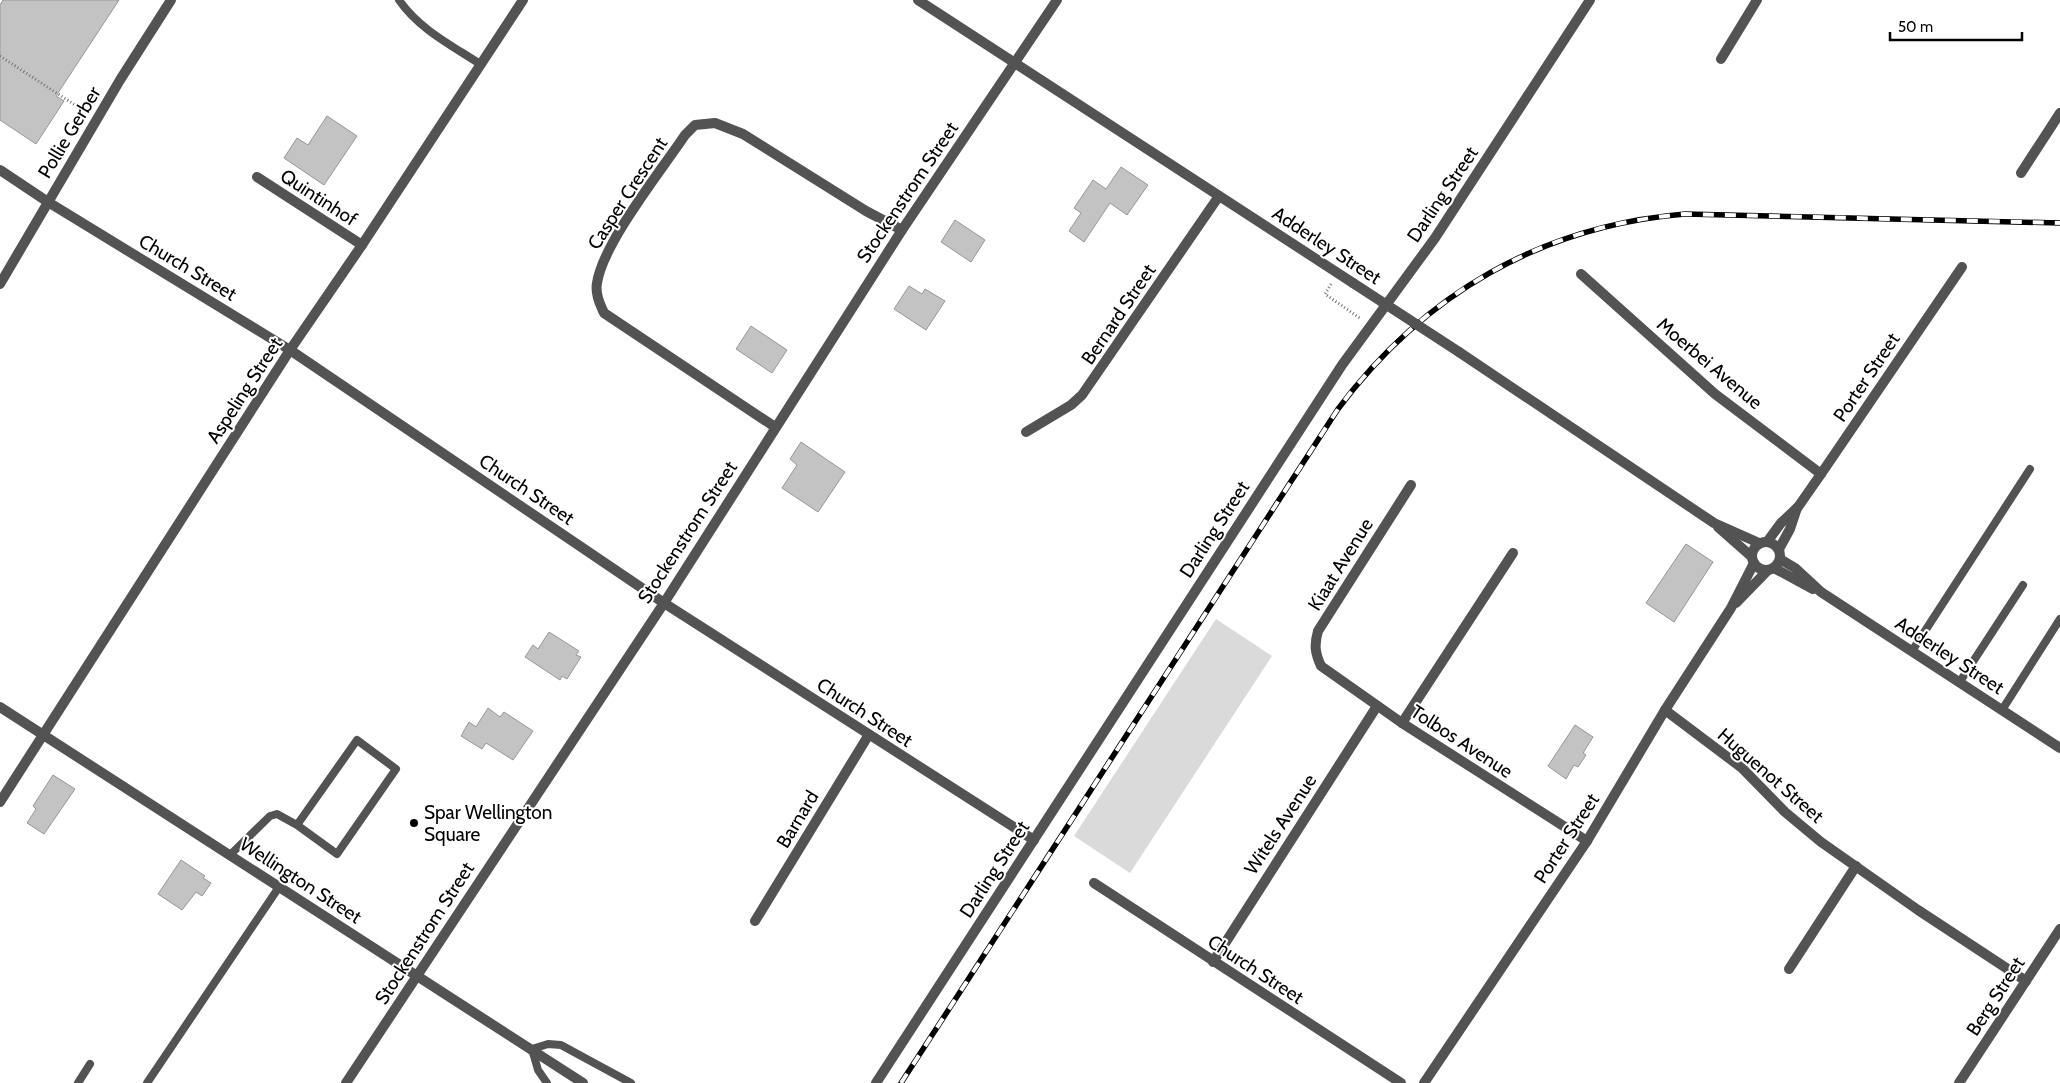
<svg xmlns="http://www.w3.org/2000/svg" width="2060" height="1083" font-family="Cabin,sans-serif">
  <rect width="100%" height="100%" fill="#fff"/>
  <path fill="#dadada" d="M1216 619 1272 656 1130 873 1074 836Z"/>
  <g fill="#c3c3c3" stroke="#979797">
    <path d="M3 0H119L56 96 64 101 36 144 0 120V5Z"/>
    <path d="M327 116 357 136 324 185 284 158 297 138 308 145Z"/>
    <path d="M1121 167 1148 185 1127 215 1110 203 1084 242 1069 231 1081 213 1074 208 1093 180 1106 189Z"/>
    <path d="M955 220 985 240 971 262 941 242Z"/>
    <path d="M909 286 922 294 925 289 945 301 926 330 894 309Z"/>
    <path d="M751 326 787 350 772 373 736 349Z"/>
    <path d="M801 442 845 472 818 512 782 488 797 465 790 459Z"/>
    <path d="M1686 544 1713 562 1674 622 1646 603Z"/>
    <path d="M549 632 579 651 576 655 581 657 567 679 562 676 560 680 525 657 533 645 538 649Z"/>
    <path d="M488 708 500 717 504 712 533 731 513 760 486 743 482 749 461 736 469 722 476 727Z"/>
    <path d="M1575 725 1593 737 1583 753 1586 755 1578 767 1574 765 1566 779 1548 766Z"/>
    <path d="M53 775 75 789 44 834 27 823 36 809 33 806Z"/>
    <path d="M181 860 205 876 203 878 211 883 202 896 196 892 182 910 158 894Z"/>
  </g>
  <g fill="none" stroke-linecap="round" stroke-linejoin="round">
    <g stroke="#757575" stroke-width="3" stroke-dasharray="1 2.5" stroke-linecap="butt">
      <path d="M0 56 87 113"/>
      <path d="M1331 284 1325 294 1361 319"/>
    </g>
    <g stroke="#535353" stroke-width="8">
      <path d="M399 0C419 29 451 45 480 64"/>
      <path d="M1912 651 2030 469"/>
      <path d="M1959 683 2023 585"/>
      <path d="M2002 710 2060 619"/>
      <path d="M230 855 270 816 277 814 297 825 337 854 396 769 357 740 297 825"/>
      <path d="M78 1083 90 1064"/>
      <path d="M147 1083 279 887"/>
      <path d="M547 1083 538 1070 532 1049 548 1044 561 1045 631 1083"/>
    </g>
    <g stroke="#535353" stroke-width="10">
      <path d="M918 0 1353 283"/>
      <path d="M1721 59 1757 0"/>
      <path d="M0 170 48 202 290 350 664 603 1034 840"/>
      <path d="M2021 173 2060 113"/>
      <path d="M257 177 362 245"/>
      <path d="M1581 274 1715 394 1821 474"/>
      <path d="M0 284 120 80 171 0"/>
      <path d="M1459 352 1714 523 1759 543"/>
      <path d="M775 427 604 313C600 304 595 294 597 283 603 243 661 171 685 135L695 125 715 123 743 134 866 211 902 230"/>
      <path d="M1026 432 1071 405 1082 395 1219 196"/>
      <path d="M1411 485 1318 631C1314 645 1315 653 1321 666L1402 723 1587 841"/>
      <path d="M1718 527 1752 557"/>
      <circle cx="1766" cy="556" r="14"/>
      <path d="M1767 542 1781 523 1798 507 1821 474 1962 267"/>
      <path d="M1779 549 1790 529 1797 508"/>
      <path d="M1780 559 1795 568 1821 592 2060 748"/>
      <path d="M1774 568 1813 589"/>
      <path d="M1736 603 1768 570"/>
      <path d="M0 707 583 1083"/>
      <path d="M1665 710 1742 768 1785 812 1821 842 1918 910 2026 981"/>
      <path d="M1402 723 1513 553"/>
      <path d="M0 802 290 350 362 245 523 0"/>
      <path d="M1094 883 1401 1083"/>
      <path d="M755 921 868 736"/>
      <path d="M1213 962 1377 706"/>
      <path d="M1789 969 1856 866"/>
      <path d="M346 1083 664 603 902 230 1057 0"/>
      <path d="M876 1083 1342 365 1435 238 1590 0"/>
      <path d="M1424 1083 1587 841 1665 710 1731 608 1754 563"/>
      <path d="M1959 1083 2060 929"/>
    </g>
    <defs>
      <path id="rail" d="M901 1083 1338 409C1424 294 1541 226 1685 214L2060 223"/>
    </defs>
    <use href="#rail" stroke="#000" stroke-width="5.5"/>
    <use href="#rail" stroke="#fff" stroke-width="4" stroke-dasharray="11" stroke-linecap="butt"/>
    <path stroke="#535353" stroke-width="10" d="M1353 283 1459 352"/>
  </g>
  <circle fill="#000" stroke="#fff" stroke-width="2" cx="414" cy="823" r="5"/>
  <g text-anchor="middle" stroke-width="4" stroke-linejoin="round" paint-order="stroke">
    <g font-size="19" fill="#000" stroke="#fff">
      <text transform="translate(69 132) rotate(-59)" y="7">Pollie Gerber</text>
      <text transform="translate(907 192) rotate(-56)" y="7">Stockenstrom Street</text>
      <text transform="translate(627 193) rotate(-57)" y="7">Casper Crescent</text>
      <text transform="translate(1442 194) rotate(-56)" y="7">Darling Street</text>
      <text transform="translate(319 197) rotate(33)" y="7">Quintinhof</text>
      <text transform="translate(1327 245) rotate(33)" y="7">Adderley Street</text>
      <text transform="translate(188 267) rotate(31)" y="7">Church Street</text>
      <text transform="translate(1118 314) rotate(-56)" y="7">Bernard Street</text>
      <text transform="translate(1710 363) rotate(40)" y="7">Moerbei Avenue</text>
      <text transform="translate(1866 377) rotate(-56)" y="7">Porter Street</text>
      <text transform="translate(244 390) rotate(-57)" y="7">Aspeling Street</text>
      <text transform="translate(527 489) rotate(34)" y="7">Church Street</text>
      <text transform="translate(1214 529) rotate(-57)" y="7">Darling Street</text>
      <text transform="translate(687 532) rotate(-57)" y="7">Stockenstrom Street</text>
      <text transform="translate(1340 564) rotate(-58)" y="7">Kiaat Avenue</text>
      <text transform="translate(1950 655) rotate(33)" y="7">Adderley Street</text>
      <text transform="translate(865 712) rotate(33)" y="7">Church Street</text>
      <text transform="translate(1462 741) rotate(33)" y="7">Tolbos Avenue</text>
      <text transform="translate(1771 775) rotate(41)" y="7">Huguenot Street</text>
      <text transform="translate(797 819) rotate(-59)" y="7">Barnard</text>
      <text transform="translate(1280 824) rotate(-57)" y="7">Witels Avenue</text>
      <text transform="translate(1566 838) rotate(-57)" y="7">Porter Street</text>
      <text transform="translate(994 869) rotate(-57)" y="7">Darling Street</text>
      <text transform="translate(301 880) rotate(33)" y="7">Wellington Street</text>
      <text transform="translate(424 933) rotate(-57)" y="7">Stockenstrom Street</text>
      <text transform="translate(1256 969) rotate(33)" y="7">Church Street</text>
      <text transform="translate(1995 996) rotate(-57)" y="7">Berg Street</text>
    </g>
    <g font-size="19" fill="#000" stroke="#fff" text-anchor="start">
      <text x="424" y="819">Spar Wellington<tspan x="424" dy="22">Square</tspan></text>
    </g>
  </g>
  <path d="M1890 32v8h132v-8" fill="none" stroke="#000000" stroke-width="2.5"/>
  <text x="1898" y="32" font-size="15" fill="#000000" stroke="#ffffff" stroke-width="4" paint-order="stroke">50 m</text>
</svg>
